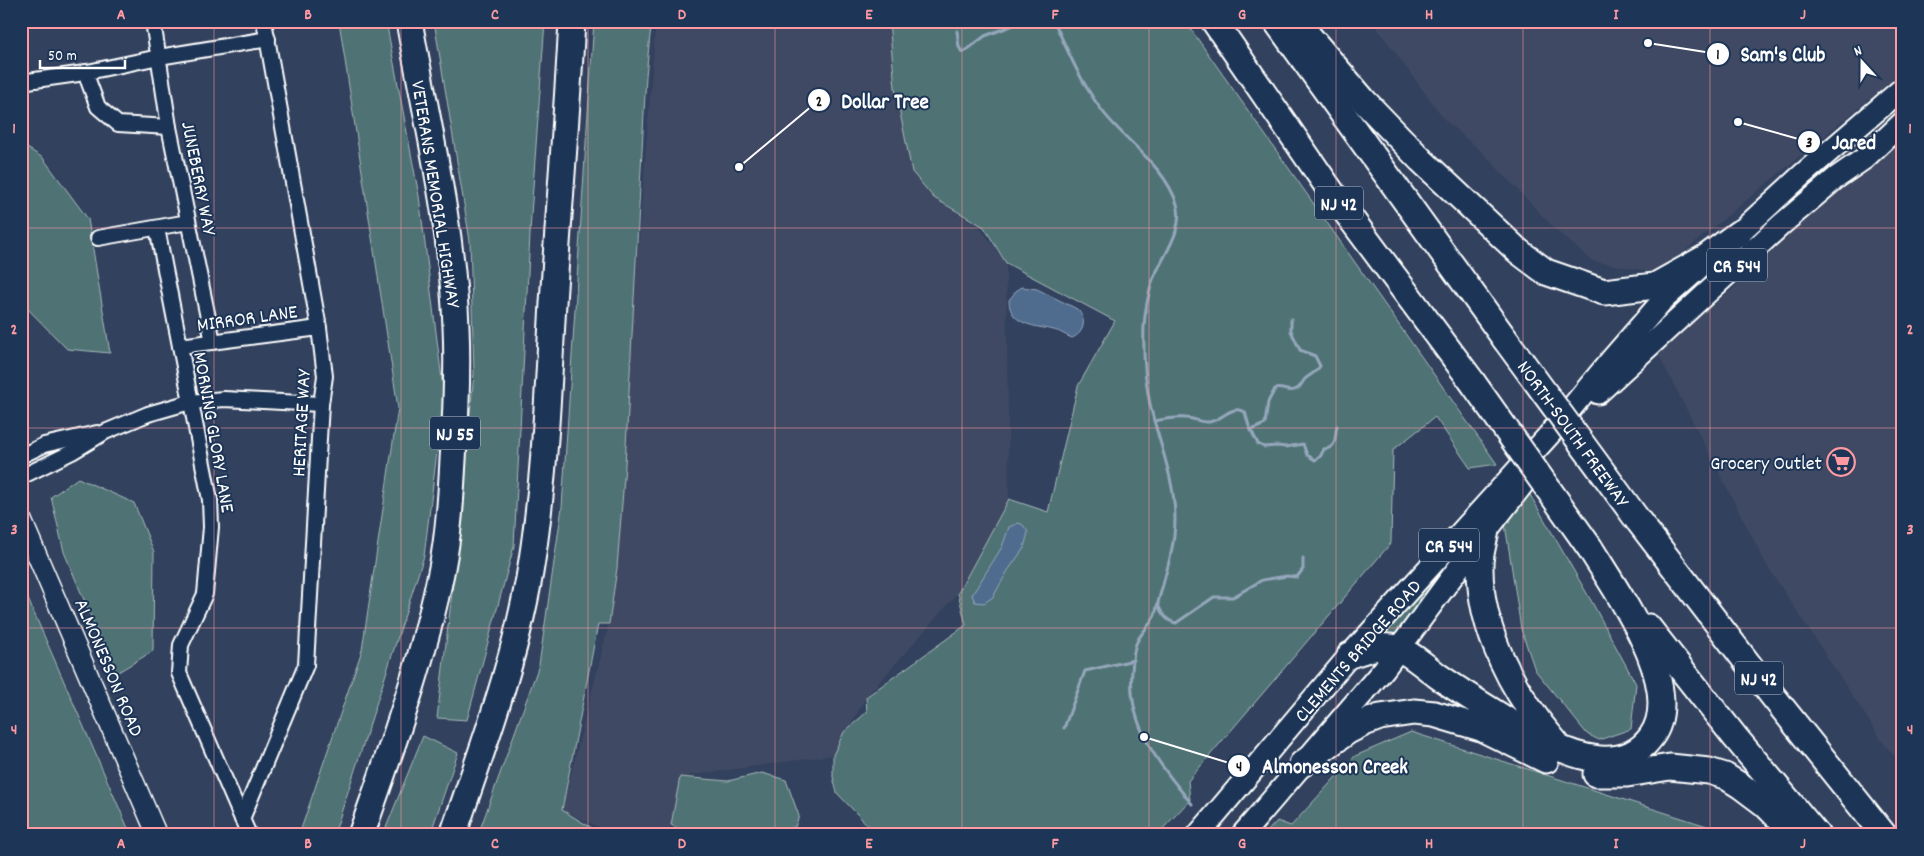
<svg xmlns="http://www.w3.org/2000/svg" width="1924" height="856" font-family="Dekko,sans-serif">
  <rect width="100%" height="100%" fill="#32415e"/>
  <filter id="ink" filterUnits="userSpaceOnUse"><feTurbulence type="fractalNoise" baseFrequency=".02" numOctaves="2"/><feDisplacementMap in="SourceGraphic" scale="10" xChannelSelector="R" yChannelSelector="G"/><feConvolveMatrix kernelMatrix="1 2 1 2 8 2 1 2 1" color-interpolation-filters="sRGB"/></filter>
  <g filter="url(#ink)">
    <g fill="#404a63">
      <path d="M656 21H891L934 198 979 227 1006 263 1009 499 958 593 866 697 833 755 680 777 671 825 666 835H623L608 831 562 810 609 624Z"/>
      <path d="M1372 21H1903V71L1658 273 1592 261 1556 230 1484 154 1445 120Z"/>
      <path d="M1903 136V766L1884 744 1766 564 1657 352 1734 288 1807 216Z"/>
    </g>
    <g fill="#507374" stroke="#a8b9ba">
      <path d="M339 21H386L419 196 444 396 424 556 334 835H299L362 650 398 408Z"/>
      <path d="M434 21H545L531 215 514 546 467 720 437 718 454 576 474 373 470 241Z"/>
      <path d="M594 21H653L650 35 646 76 625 465 617 568 609 624H598L562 810 600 833 607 835H478L539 665 562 507Z"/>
      <path d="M889 21H1185L1497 464 1470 468 1435 417 1393 450 1391 543 1188 781 1190 800 1157 835H877L837 793 833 777V755L844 732 867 712 866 697 966 625 958 593 1009 499 1048 512 1078 386 1115 321 1006 263 984 227 934 198 912 172 895 88Z"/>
      <path d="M21 144 43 158 88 219 110 353 67 349 21 302Z"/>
      <path d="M78 478 134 503 154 552 153 651 115 674 64 552 51 497Z"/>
      <path d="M1529 493 1593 604 1636 684 1631 729 1599 740 1587 734 1535 670 1521 629 1505 524Z"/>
      <path d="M1464 543 1397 637 1378 636Z"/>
      <path d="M21 583 131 835H21Z"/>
      <path d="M1411 732 1729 833 1731 835H1264L1277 821 1291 826 1355 756Z"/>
      <path d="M423 736 458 753 430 835H383Z"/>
      <path d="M762 773 786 780 799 816 795 827 768 835H690L671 825 680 777 728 781Z"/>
    </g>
    <g fill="#4f6c8f" stroke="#95a7bc">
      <path d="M1022 287 1037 289 1077 309C1087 318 1085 333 1072 338 1066 336 1060 331 1054 330 1035 326 1009 325 1009 300L1017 290Z"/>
      <path d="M1019 523 1023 525 1028 532 1024 548 1007 572 993 597 984 603 975 602 972 595 1002 547 1009 527Z"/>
    </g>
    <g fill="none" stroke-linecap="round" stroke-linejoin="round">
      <g stroke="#95a7bc" stroke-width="3">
        <path d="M1054 21C1068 52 1080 80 1100 108 1124 141 1164 164 1177 204 1185 231 1161 258 1152 282 1148 296 1145 311 1144 326 1143 353 1145 382 1151 409 1160 445 1175 481 1175 519 1175 552 1162 583 1155 615 1150 626 1140 633 1136 644 1133 652 1133 662 1132 671 1127 725 1159 765 1192 804"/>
        <path d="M957 31 959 47 962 52H964L985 36 1016 24H1031L1039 21"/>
        <path d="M1154 421C1165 419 1175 417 1186 418 1194 418 1201 423 1209 422 1223 420 1231 404 1245 412L1249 426 1258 444 1264 447 1277 446 1286 447 1303 444 1307 455 1315 460 1320 457 1324 449C1338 448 1334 437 1337 426"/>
        <path d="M1251 430 1265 424 1268 402 1275 389C1282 387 1287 392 1294 390 1301 389 1301 383 1305 379 1310 374 1316 373 1320 366L1315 356 1300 350 1291 331V319"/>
        <path d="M1158 604C1161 613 1166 621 1176 623L1214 597H1233L1262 580 1287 576 1297 577 1303 569V558"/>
        <path d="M1064 728 1085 671 1134 660"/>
      </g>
      <defs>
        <g id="minor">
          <path d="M153 21 169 127 213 342"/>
          <path d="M85 72 98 107 118 124 169 127"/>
          <path d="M21 79 28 81 78 74 159 57 268 39"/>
          <path d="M157 228 210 500 211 527 205 594 181 645 179 673 249 835"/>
          <path d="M98 238 188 222"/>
          <path d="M180 346 319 328"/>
          <path d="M21 456 44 445 97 433"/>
          <path d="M21 477 72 452 105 432 148 414 190 402 224 399 321 404"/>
          <path d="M242 819 306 665 321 404 325 376 319 328 264 21"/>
        </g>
        <path id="secondary" d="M21 518 157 835"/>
        <g id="primary">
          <path d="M1727 244 1803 174 1903 88"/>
          <path d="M1598 393 1782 224 1836 178 1865 158 1903 122"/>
          <path d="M1198 835 1350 655 1549 435 1611 360 1662 301 1698 269"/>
          <path d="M1242 835 1384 669 1477 543 1526 480"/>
        </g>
        <g id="motorway">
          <path d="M1214 21 1337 200 1471 380"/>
          <path d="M1276 21 1505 339"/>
          <path d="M1296 21 1364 101 1421 160 1518 251 1546 272 1604 292 1655 286 1705 258 1739 233"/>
          <path d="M1637 519 1772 695 1884 835"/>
          <path d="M1486 530C1484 542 1480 553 1480 565 1479 629 1514 695 1556 743"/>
          <path d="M1648 627 1735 737 1817 835"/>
          <path d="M1350 655C1365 650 1381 644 1397 648 1406 650 1429 669 1438 676 1461 692 1484 706 1508 721 1546 744 1616 785 1651 737 1687 688 1616 591 1590 548"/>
          <path d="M1302 764 1348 731 1364 723 1380 717 1414 712 1434 714 1481 728 1546 760"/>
          <path d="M1596 774H1627L1670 767 1709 771 1725 776 1741 786 1765 804 1796 835"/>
          <path d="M361 835C392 747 424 659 442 568 449 532 451 495 453 460 456 415 458 371 456 326 452 224 427 122 409 21"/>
          <path d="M453 835C484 744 518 654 532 560 545 475 548 389 553 303 559 209 567 115 572 21"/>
        </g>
      </defs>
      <use href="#minor" stroke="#fff" stroke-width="18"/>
      <use href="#secondary" stroke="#fff" stroke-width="22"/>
      <use href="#primary" stroke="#fff" stroke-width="25"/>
      <use href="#motorway" stroke="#fff" stroke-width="29"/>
      <use href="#minor" stroke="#1d3557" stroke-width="14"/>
      <use href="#secondary" stroke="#1d3557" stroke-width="19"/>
      <use href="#primary" stroke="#1d3557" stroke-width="21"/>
      <use href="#motorway" stroke="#1d3557" stroke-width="25"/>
      <defs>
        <g id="motorway-bridge">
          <path d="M1505 339 1637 519"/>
          <path d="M1471 380 1590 548"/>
        </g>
      </defs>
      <use href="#motorway-bridge" stroke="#fff" stroke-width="29" stroke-linecap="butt"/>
      <use href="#motorway-bridge" stroke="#1d3557" stroke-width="25"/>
    </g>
  </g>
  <path fill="none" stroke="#ff9aa2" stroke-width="1" stroke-opacity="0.55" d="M214 21V835M401 21V835M588 21V835M775 21V835M962 21V835M1149 21V835M1336 21V835M1523 21V835M1710 21V835M21 228H1903M21 428H1903M21 628H1903"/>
  <defs>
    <symbol id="supermarket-ring" viewBox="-11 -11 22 22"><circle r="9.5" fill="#1d3557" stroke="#ff9aa2" stroke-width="1.5"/><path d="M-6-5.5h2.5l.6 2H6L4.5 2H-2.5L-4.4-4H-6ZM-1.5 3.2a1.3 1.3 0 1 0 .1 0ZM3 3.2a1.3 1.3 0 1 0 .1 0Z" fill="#ff9aa2"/></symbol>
  </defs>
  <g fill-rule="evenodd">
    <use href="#supermarket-ring" x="1825" y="446" width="32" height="32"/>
  </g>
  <g text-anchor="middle" stroke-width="4" stroke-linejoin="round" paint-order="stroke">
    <g fill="#1d3557" stroke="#bbc2cd" stroke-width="1">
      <rect x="1315" y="186.5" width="48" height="33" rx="4"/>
      <rect x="1707" y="248.5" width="60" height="33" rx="4"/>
      <rect x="430" y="416.5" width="50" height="33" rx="4"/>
      <rect x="1419" y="528.5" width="60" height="33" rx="4"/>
      <rect x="1735" y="661.5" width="48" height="33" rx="4"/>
    </g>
    <g font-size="19" font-weight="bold" fill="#fff">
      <text x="1339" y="210">NJ 42</text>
      <text x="1737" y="272">CR 544</text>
      <text x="455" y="440">NJ 55</text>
      <text x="1449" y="552">CR 544</text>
      <text x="1759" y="685">NJ 42</text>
    </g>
    <g font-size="20" fill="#fff" stroke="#1d3557">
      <text transform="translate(200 178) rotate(79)" y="7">JUNEBERRY WAY</text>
      <text transform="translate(437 194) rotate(81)" y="7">VETERANS MEMORIAL HIGHWAY</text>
      <text transform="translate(247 317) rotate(-8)" y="7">MIRROR LANE</text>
      <text transform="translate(300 423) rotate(-87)" y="7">HERITAGE WAY</text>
      <text transform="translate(215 432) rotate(80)" y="7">MORNING GLORY LANE</text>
      <text transform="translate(1574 433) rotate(54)" y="7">NORTH-SOUTH FREEWAY</text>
      <text transform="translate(1357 650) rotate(-49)" y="7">CLEMENTS BRIDGE ROAD</text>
      <text transform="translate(110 667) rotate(67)" y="7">ALMONESSON ROAD</text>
    </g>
    <g font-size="20" fill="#fff" stroke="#1d3557" text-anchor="end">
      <text x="1822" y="469">Grocery Outlet</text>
    </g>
  </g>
  <path fill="none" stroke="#fff" stroke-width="2" d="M1648 43L1718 54M739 167L819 100M1738 122L1809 142M1144 737L1239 766"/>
  <g fill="#fff" stroke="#1d3557" stroke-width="2">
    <circle cx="1648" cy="43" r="5"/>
    <circle cx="739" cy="167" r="5"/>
    <circle cx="1738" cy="122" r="5"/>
    <circle cx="1144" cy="737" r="5"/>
    <circle cx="1718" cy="54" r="12"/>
    <circle cx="819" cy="100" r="12"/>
    <circle cx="1809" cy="142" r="12"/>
    <circle cx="1239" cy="766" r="12"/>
  </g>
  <g font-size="15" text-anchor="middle" font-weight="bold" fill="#111">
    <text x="1718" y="59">1</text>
    <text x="819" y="106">2</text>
    <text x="1809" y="147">3</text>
    <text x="1239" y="771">4</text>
  </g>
  <g font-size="21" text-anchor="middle" font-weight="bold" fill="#fff" stroke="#1d3557" stroke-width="4" stroke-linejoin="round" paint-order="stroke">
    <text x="1783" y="61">Sam's Club</text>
    <text x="885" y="108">Dollar Tree</text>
    <text x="1854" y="149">Jared</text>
    <text x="1335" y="773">Almonesson Creek</text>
  </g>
  <rect width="1924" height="856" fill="none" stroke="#1d3557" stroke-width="55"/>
  <g transform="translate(1862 62) rotate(339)" stroke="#1d3557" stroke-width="4" paint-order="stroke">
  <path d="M0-4L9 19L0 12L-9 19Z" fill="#ffffff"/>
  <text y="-8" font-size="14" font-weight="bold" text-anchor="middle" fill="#ffffff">N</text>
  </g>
  <path d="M40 60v8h85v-8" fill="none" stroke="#ffffff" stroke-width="2.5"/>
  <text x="48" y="60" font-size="15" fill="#ffffff" stroke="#1d3557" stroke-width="4" paint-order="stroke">50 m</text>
  <rect x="28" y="28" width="1868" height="800" fill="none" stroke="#ff9aa2" stroke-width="2"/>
  <g font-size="16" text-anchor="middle" font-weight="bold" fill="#ff9aa2">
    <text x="121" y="19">A</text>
    <text x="308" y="19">B</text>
    <text x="495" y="19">C</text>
    <text x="682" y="19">D</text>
    <text x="869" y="19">E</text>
    <text x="1055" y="19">F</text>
    <text x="1242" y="19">G</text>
    <text x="1429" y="19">H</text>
    <text x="1616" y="19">I</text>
    <text x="1803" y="19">J</text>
    <text x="14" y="133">1</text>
    <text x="1910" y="133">1</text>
    <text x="14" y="334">2</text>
    <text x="1910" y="334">2</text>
    <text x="14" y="534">3</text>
    <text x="1910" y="534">3</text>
    <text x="14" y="734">4</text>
    <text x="1910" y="734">4</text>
    <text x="121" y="848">A</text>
    <text x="308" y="848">B</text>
    <text x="495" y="848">C</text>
    <text x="682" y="848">D</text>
    <text x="869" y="848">E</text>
    <text x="1055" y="848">F</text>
    <text x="1242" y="848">G</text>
    <text x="1429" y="848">H</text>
    <text x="1616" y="848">I</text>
    <text x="1803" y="848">J</text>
  </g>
</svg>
